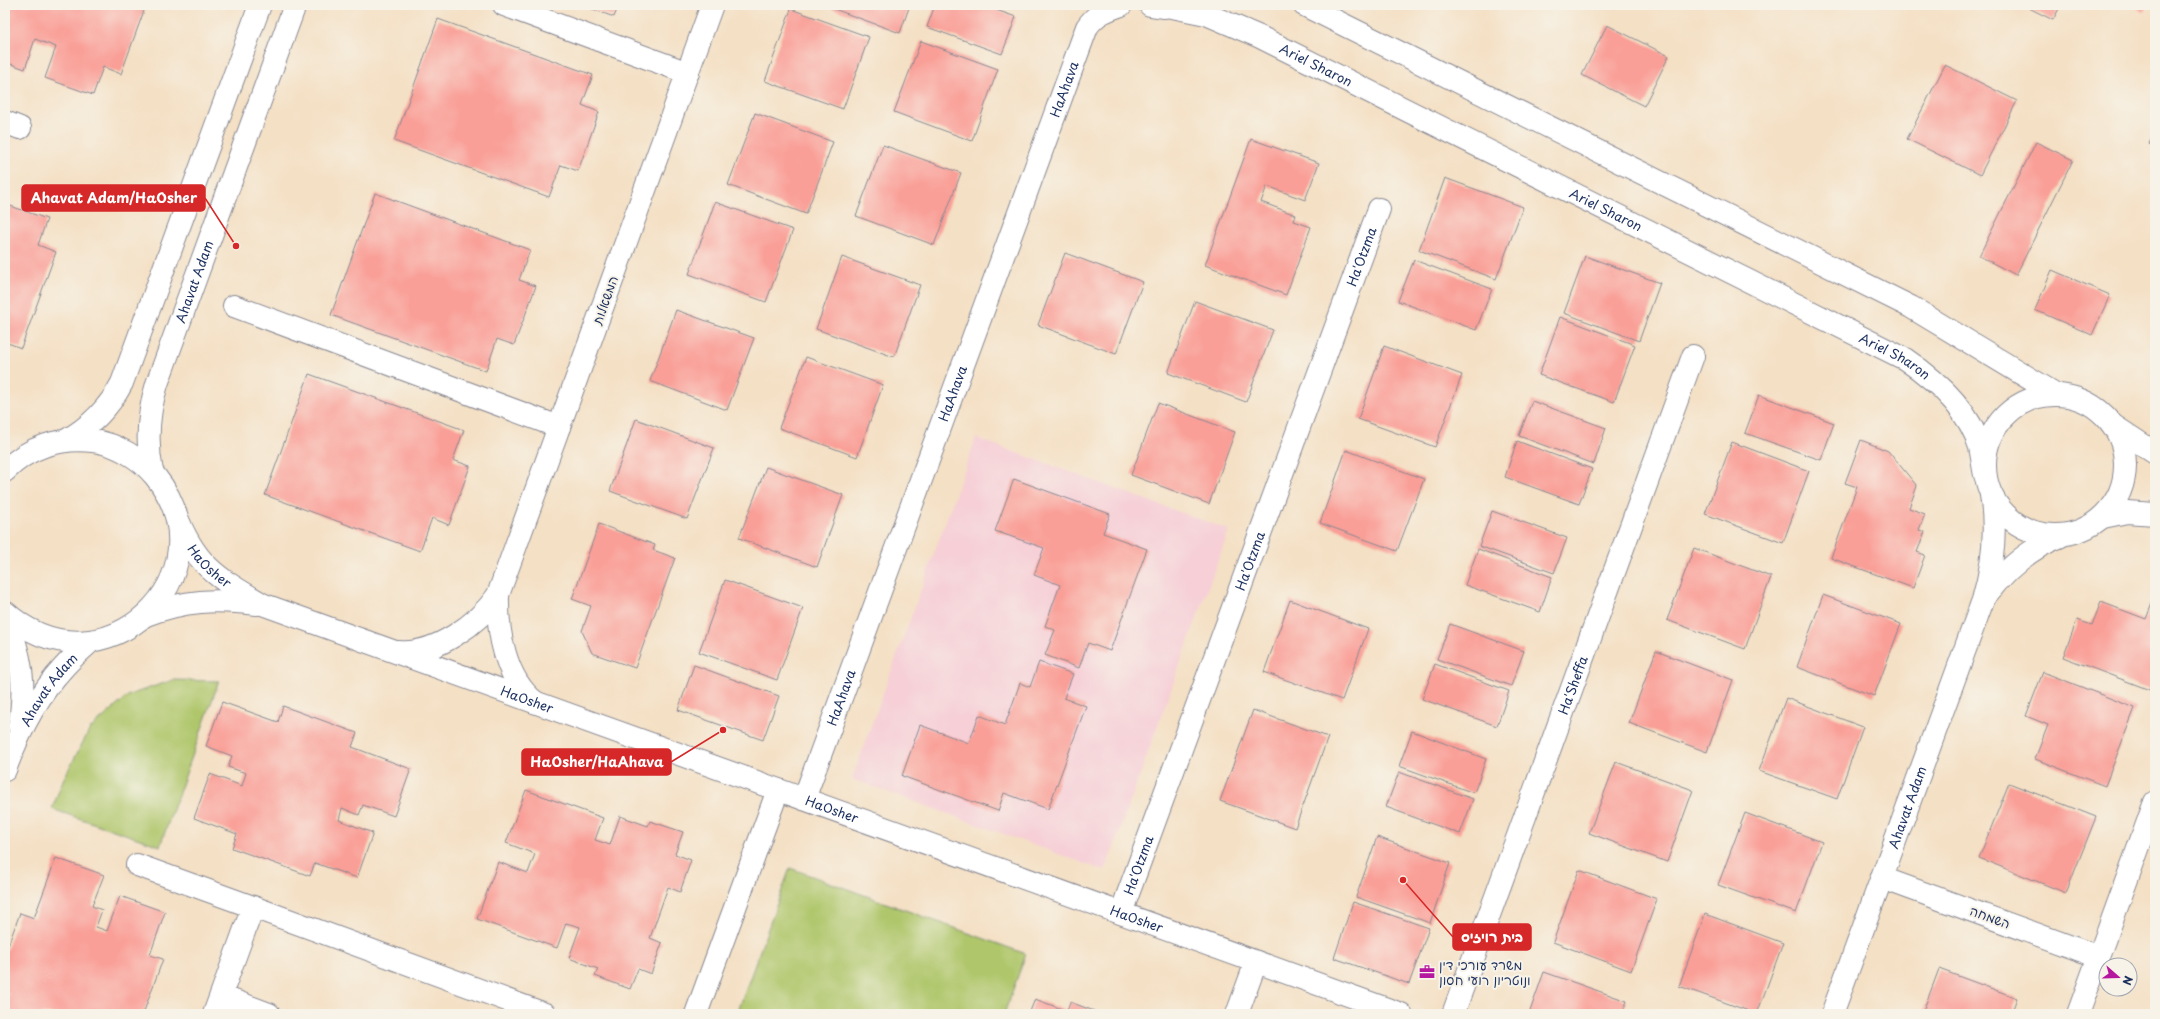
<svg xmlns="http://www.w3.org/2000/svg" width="2160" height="1019" font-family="'Playpen Sans','Playpen Sans Hebrew',sans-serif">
  <rect width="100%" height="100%" fill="#f7f3e8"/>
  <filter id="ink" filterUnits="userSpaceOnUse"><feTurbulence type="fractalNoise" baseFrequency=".025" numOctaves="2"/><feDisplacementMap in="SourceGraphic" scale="8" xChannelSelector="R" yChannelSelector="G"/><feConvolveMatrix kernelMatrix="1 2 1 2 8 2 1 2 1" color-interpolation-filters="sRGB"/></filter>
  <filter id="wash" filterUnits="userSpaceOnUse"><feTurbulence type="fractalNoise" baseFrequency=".012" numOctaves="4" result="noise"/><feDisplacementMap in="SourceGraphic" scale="16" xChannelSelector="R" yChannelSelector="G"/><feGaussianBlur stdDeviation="0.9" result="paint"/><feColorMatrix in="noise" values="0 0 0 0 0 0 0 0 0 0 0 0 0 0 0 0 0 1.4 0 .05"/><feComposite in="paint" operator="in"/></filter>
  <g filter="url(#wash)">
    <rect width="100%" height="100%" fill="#f4e0c5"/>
    <path fill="#f6cfd7" d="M976 438 1229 530 1105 871 852 779Z"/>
    <g fill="#afc66b" stroke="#657a64">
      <path d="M173 680 219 681 160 846 52 809 63 780 90 729 129 695Z"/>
      <path d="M790 868 1026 954 1004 1014H737Z"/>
    </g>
    <g id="blocks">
      <g fill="#f99f97">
        <path d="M5 5H146L121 74 103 67 93 95 45 78 56 47 35 39 25 69 5 62Z"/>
        <path d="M581 5H619L614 17Z"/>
        <path d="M823 5H910L900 33Z"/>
        <path d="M935 5H982L1016 17 1002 54 927 27Z"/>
        <path d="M2023 5H2061L2053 20Z"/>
        <path d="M2131 5H2147L2144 11Z"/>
        <path d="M791 9 869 37 843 109 765 81Z"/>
        <path d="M438 19 593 75 582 105 599 112 578 171 561 165 549 197 394 141Z"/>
        <path d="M1607 25 1669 56 1644 106 1582 75Z"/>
        <path d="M921 41 998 69 972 141 894 112Z"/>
        <path d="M1945 65 2017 101 1980 175 1907 139Z"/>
        <path d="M755 113 833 142 806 214 728 185Z"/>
        <path d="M2155 132V147L2149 144Z"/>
        <path d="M1251 139 1319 163 1305 200 1267 186 1261 202 1296 215 1294 221 1311 227 1286 295 1205 265Z"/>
        <path d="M2036 142 2073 160 2016 275 1979 256Z"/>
        <path d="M883 145 961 173 934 245 856 216Z"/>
        <path d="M1445 178 1523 207 1496 279 1419 250Z"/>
        <path d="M375 193 530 250 519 280 536 286 514 345 497 339 486 371 331 315Z"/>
        <path d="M715 202 793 230 766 302 689 274Z"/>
        <path d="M5 204 47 219 38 245 56 252 21 348 5 342Z"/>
        <path d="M1065 253 1143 282 1116 354 1038 325Z"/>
        <path d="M1585 256 1660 283 1639 341 1564 313Z"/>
        <path d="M842 257 920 285 894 357 816 329Z"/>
        <path d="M1414 260 1492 289 1476 330 1398 301Z"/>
        <path d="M2052 270 2110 295 2092 335 2035 310Z"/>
        <path d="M1195 301 1273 330 1246 402 1168 373Z"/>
        <path d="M676 310 754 338 727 410 650 381Z"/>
        <path d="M1560 317 1635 345 1614 402 1539 375Z"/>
        <path d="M1384 346 1462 375 1435 447 1358 419Z"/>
        <path d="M806 357 883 385 857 457 779 428Z"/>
        <path d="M309 374 464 430 453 460 470 466 449 525 432 518 420 551 265 495Z"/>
        <path d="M1759 395 1834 423 1821 460 1745 433Z"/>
        <path d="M1532 401 1606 428 1594 464 1519 436Z"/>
        <path d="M1158 403 1235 432 1209 504 1131 475Z"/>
        <path d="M636 419 714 448 687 519 610 491Z"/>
        <path d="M1861 440 1888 451 1917 486 1909 508 1925 514 1919 530 1925 532 1917 552 1925 555 1913 588 1831 558 1857 487 1845 483Z"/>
        <path d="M1517 441 1592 469 1579 504 1505 477Z"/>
        <path d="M1732 442 1809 471 1783 543 1705 514Z"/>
        <path d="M1346 450 1424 479 1397 551 1320 523Z"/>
        <path d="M766 467 843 495 817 567 739 538Z"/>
        <path d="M1014 479 1110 514 1103 533 1147 549 1110 651 1088 643 1079 668 1045 655 1055 630 1045 626 1060 585 1034 575 1044 548 995 531Z"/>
        <path d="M1492 511 1567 538 1554 573 1479 546Z"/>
        <path d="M599 524 655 545 653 550 675 558 635 668 592 653 582 631 591 606 572 599Z"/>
        <path d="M1694 548 1771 577 1745 649 1667 620Z"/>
        <path d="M1478 549 1552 577 1540 612 1465 585Z"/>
        <path d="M725 580 803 608 777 680 699 652Z"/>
        <path d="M1823 595 1901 624 1874 696 1797 667Z"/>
        <path d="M1290 600 1368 629 1342 700 1264 672Z"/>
        <path d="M2153 601 2155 602V692L2063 657 2077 620 2092 625 2101 602 2146 619Z"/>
        <path d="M1450 624 1524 651 1511 686 1437 659Z"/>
        <path d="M1656 651 1733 680 1707 752 1629 723Z"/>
        <path d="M1039 662 1073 674 1064 698 1086 706 1048 809 1004 793 998 811 902 776 920 725 969 743 979 715 1005 725 1020 683 1030 687Z"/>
        <path d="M1435 664 1509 691 1497 726 1422 699Z"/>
        <path d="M694 665 779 696 763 740 678 710Z"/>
        <path d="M2043 672 2135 708 2105 786 2035 759 2048 725 2026 716Z"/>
        <path d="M1786 698 1863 727 1837 799 1759 771Z"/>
        <path d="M222 702 278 722 283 706 357 733 352 747 411 769 394 816 363 805 359 815 342 808 339 820 373 833 357 878 315 863 310 876 232 848 237 834 194 818 210 774 242 786 246 773 228 767 232 756 206 746Z"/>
        <path d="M1253 710 1328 737 1295 828 1220 801Z"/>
        <path d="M1412 731 1486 759 1474 793 1399 766Z"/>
        <path d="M1616 762 1693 790 1667 862 1589 833Z"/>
        <path d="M1399 772 1473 799 1460 834 1386 807Z"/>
        <path d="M2009 783 2096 817 2066 893 1979 858Z"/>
        <path d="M526 790 603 818 595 840 610 845 620 816 648 826 650 821 683 832 675 854 691 860 680 892 668 887 650 938 662 943 651 974 638 969 630 989 595 976 598 969 569 958 580 927 566 923 557 948 477 919 498 862 528 873 535 854 506 843Z"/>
        <path d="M1745 813 1822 842 1796 913 1718 885Z"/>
        <path d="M1377 837 1450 863 1430 923 1356 897Z"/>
        <path d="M56 858 104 875 92 906 102 910 96 927 107 931 120 896 165 912 150 955 163 959 143 1014H5V1004L9 992 5 991V954L20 913 34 918Z"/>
        <path d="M1579 870 1657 899 1631 971 1553 942Z"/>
        <path d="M1353 902 1429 928 1409 984 1334 958Z"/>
        <path d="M1705 914 1783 943 1757 1014 1679 986Z"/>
        <path d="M1939 969 2017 998 2011 1014H1922Z"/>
        <path d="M1544 972 1627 1001 1622 1014H1529Z"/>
        <path d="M1035 999 1067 1011 1070 1002 1102 1014H1029Z"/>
      </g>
    </g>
  </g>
  <g filter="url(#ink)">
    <use href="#blocks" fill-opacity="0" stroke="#888892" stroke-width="1"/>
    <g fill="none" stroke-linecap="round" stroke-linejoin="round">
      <defs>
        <g id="minor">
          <path d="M504 5 688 73"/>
          <path d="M1150 5 1163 7 1180 5"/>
          <path d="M1304 5 1911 307 2057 395"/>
          <path id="s1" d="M1172 7 1206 14 1260 37 1905 359C1936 380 1969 410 1980 447 1982 456 1983 466 1985 475"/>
          <path d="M5 122 20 128"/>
          <path d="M234 306 559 427"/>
          <circle cx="2055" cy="465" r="70"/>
          <path d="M2114 426 2155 453"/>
          <path d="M65 441C90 427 109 408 122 383L260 5"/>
          <path d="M5 471C28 447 60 437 93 441 117 444 140 458 155 476 234 574 103 700 5 612"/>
          <path id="s2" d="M152 472C146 442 148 413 157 384L295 5"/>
          <path id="s3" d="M175 512C194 564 216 577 262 604L1401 1014"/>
          <path d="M2103 517 2127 512 2155 514"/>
          <path d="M1987 594C2007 568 2030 548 2061 536"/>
          <path d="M498 595C497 631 505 679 535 702"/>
          <path d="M5 615C21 654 27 685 19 726"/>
          <path d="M146 615C185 600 215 599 257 604"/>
          <path d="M399 652C435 655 478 624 498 595L712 5"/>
          <path id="s4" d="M5 770C18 734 37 696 64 667 72 658 81 650 90 642"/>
          <path id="s5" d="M804 799 1087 27C1096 14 1106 10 1121 5"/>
          <path d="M137 865 253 907 214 1014"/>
          <path d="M1882 878 2099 957"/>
          <path d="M253 907 545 1014"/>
          <path id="s6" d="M1121 913 1379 209"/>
          <path d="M221 996 269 1014"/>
          <path d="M696 1014 778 790"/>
          <path d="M1237 1014 1256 962"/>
          <path id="s7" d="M1453 1014 1693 356"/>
          <path id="s8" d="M1832 1014 1983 600C1993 566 1997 531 1991 495"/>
          <path d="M2078 1014 2155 802"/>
        </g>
      </defs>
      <use href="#minor" stroke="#888892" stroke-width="24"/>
      <use href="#minor" stroke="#fff" stroke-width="22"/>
    </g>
  </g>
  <defs>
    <symbol id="office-bare" viewBox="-9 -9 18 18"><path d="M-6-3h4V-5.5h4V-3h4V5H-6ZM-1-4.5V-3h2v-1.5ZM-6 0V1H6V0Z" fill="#b5179e" stroke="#f7f3e8" stroke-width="2.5" paint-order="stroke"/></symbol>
  </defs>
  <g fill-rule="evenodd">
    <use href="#office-bare" x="1416" y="961" width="22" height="22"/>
  </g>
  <g text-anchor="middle" stroke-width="4" stroke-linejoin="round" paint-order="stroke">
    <g font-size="13" fill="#1b2f5e" stroke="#f7f3e8">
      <text dy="5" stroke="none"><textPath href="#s1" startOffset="156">Ariel Sharon</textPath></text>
      <text dy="5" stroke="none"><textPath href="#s5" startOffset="756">HaAhava</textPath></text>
      <text dy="5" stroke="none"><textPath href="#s1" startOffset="480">Ariel Sharon</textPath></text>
      <text dy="5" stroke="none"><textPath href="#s6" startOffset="699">Ha'Otzma</textPath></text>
      <text dy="5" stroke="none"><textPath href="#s2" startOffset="198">Ahavat Adam</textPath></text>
      <text transform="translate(605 300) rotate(-70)" y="5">המשאלות</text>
      <text dy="5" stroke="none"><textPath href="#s1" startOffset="804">Ariel Sharon</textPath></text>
      <text dy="5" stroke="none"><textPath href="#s5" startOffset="432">HaAhava</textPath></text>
      <text dy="5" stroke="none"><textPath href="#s6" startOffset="375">Ha'Otzma</textPath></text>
      <text dy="5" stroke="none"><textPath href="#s3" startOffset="65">HaOsher</textPath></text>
      <text dy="5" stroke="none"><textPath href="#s7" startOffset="350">Ha'Sheffa</textPath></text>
      <text dy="5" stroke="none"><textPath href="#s4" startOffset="92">Ahavat Adam</textPath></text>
      <text dy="5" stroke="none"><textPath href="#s5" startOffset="108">HaAhava</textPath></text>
      <text dy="5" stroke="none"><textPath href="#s3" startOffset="412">HaOsher</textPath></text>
      <text dy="5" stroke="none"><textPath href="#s8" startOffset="220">Ahavat Adam</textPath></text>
      <text dy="5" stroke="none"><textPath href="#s3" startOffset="736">HaOsher</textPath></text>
      <text dy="5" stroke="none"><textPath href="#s6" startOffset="51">Ha'Otzma</textPath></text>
      <text transform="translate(1990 917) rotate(20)" y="5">השמחה</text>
      <text dy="5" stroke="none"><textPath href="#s3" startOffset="1060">HaOsher</textPath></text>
    </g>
    <g font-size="13" fill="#1b2f5e" stroke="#f7f3e8" text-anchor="start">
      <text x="1439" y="970">משרד עורכי דין<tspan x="1439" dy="15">ונוטריון רועי חסון</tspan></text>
    </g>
  </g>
  <path fill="none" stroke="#d62828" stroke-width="1.5" d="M236 246L205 198M723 730L671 762M1403 880L1453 937"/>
  <g fill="#d62828" stroke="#f7f3e8" stroke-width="1.5">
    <circle cx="236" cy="246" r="4"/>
    <circle cx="723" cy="730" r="4"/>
    <circle cx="1403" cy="880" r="4"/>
  </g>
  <g fill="#d62828" stroke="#d62828" stroke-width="1.5">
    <rect x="22" y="185" width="183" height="26" rx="4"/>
    <rect x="522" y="749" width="149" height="26" rx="4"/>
    <rect x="1453" y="924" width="78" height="26" rx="4"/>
  </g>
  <g font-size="14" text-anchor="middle" font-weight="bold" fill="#fff">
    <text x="114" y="203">Ahavat Adam/HaOsher</text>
    <text x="597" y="767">HaOsher/HaAhava</text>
    <text x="1492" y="942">בית רויזיס</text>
  </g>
  <rect width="2160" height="1019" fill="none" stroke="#f7f3e8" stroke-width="20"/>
  <g transform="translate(2118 977) rotate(110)"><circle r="19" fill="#f7f3e8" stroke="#9fa5b1"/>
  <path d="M0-3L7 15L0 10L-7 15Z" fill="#b5179e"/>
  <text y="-6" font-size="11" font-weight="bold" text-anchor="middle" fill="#1b2f5e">N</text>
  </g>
</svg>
